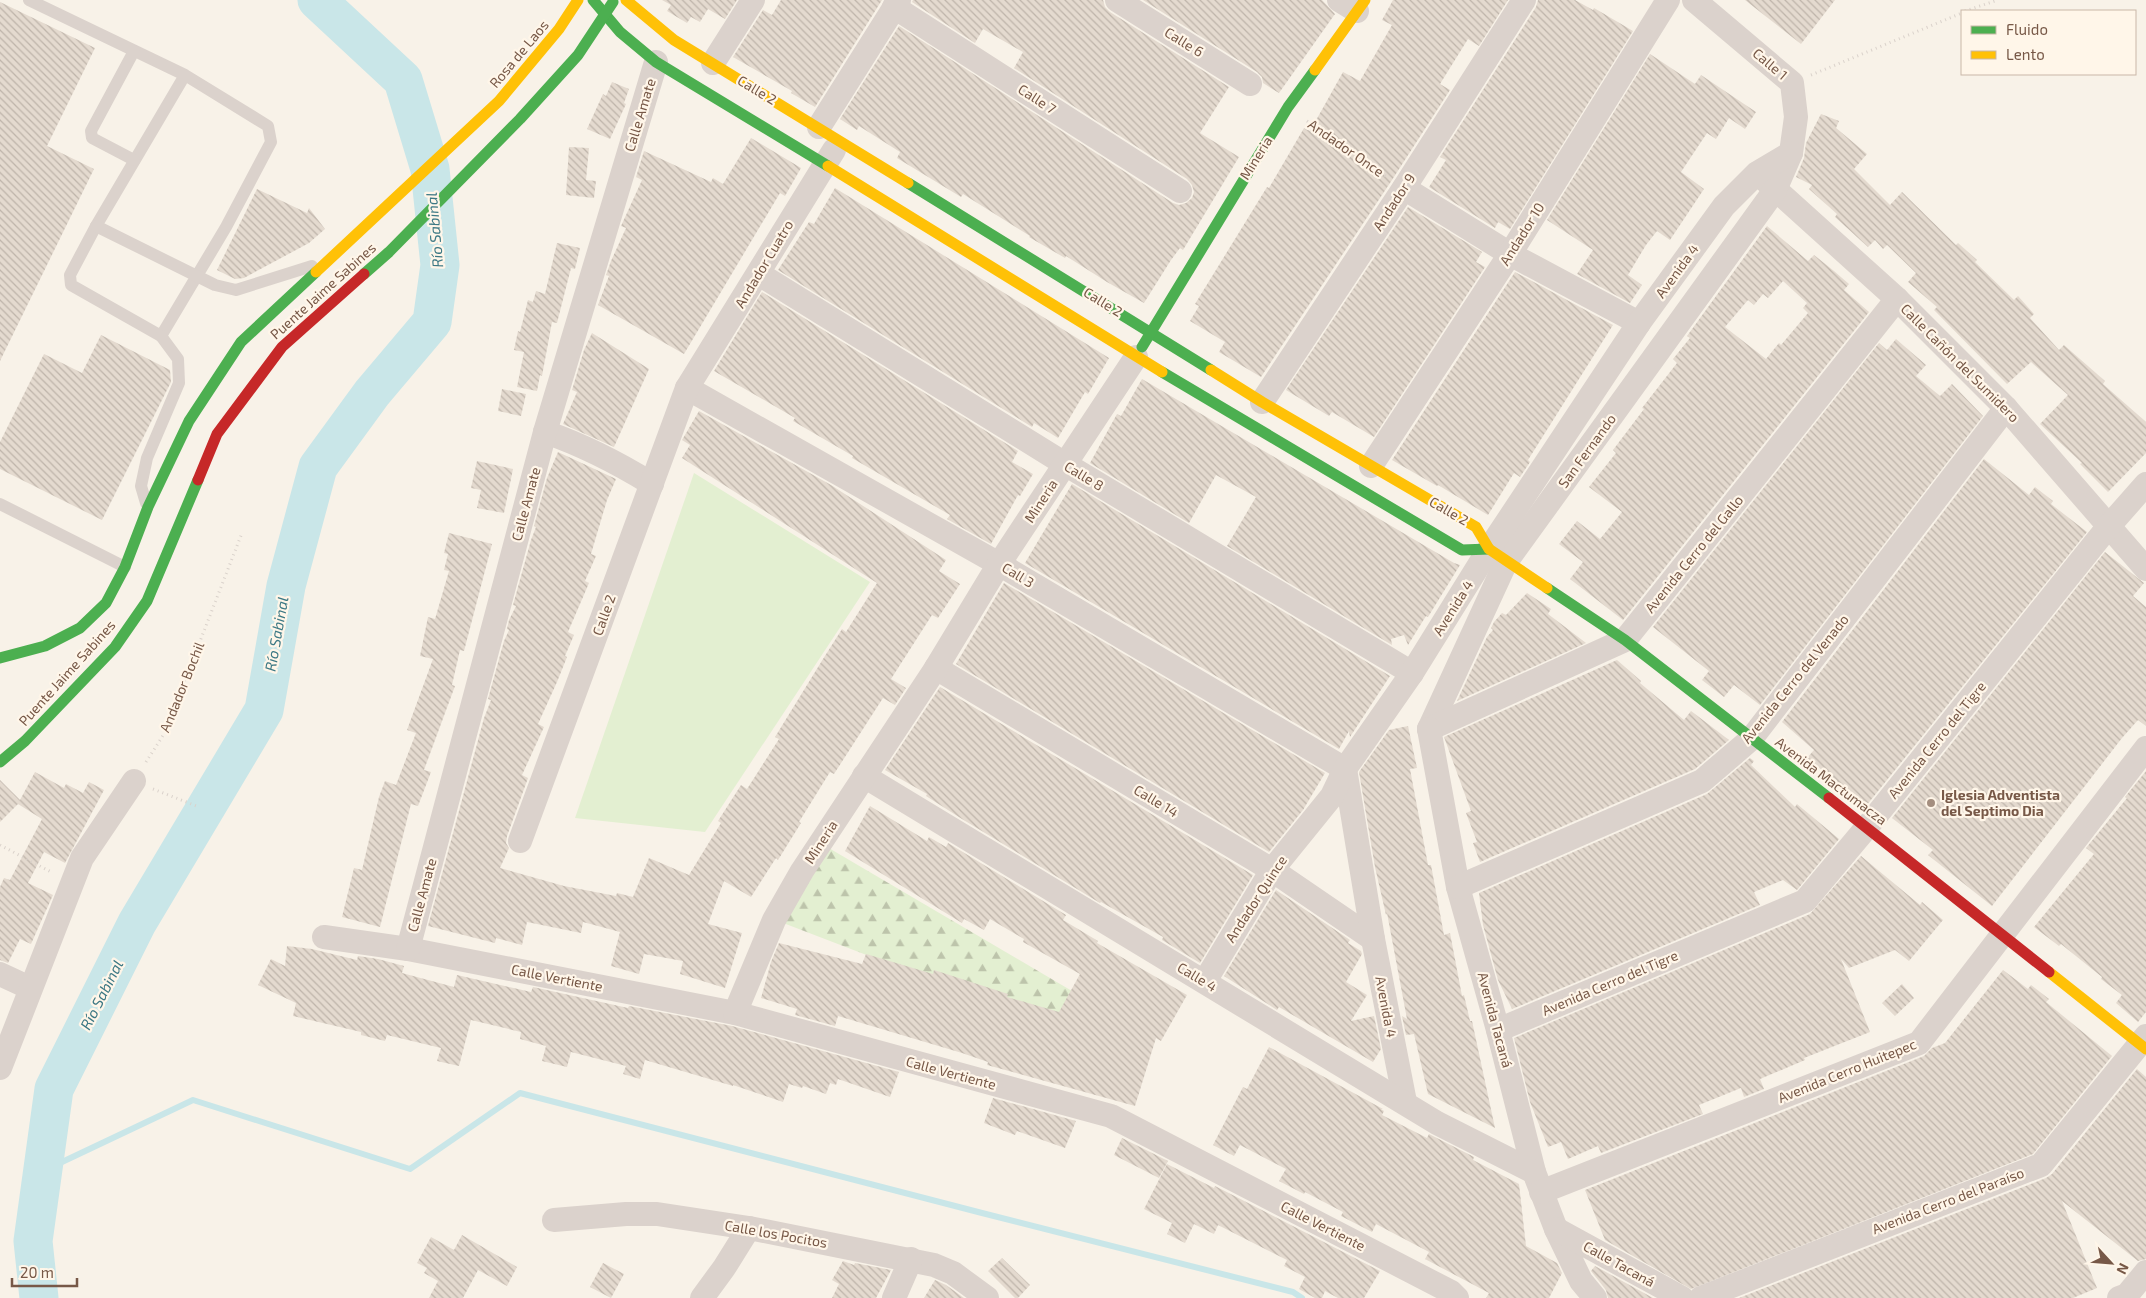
<svg xmlns="http://www.w3.org/2000/svg" width="2146" height="1298" font-family="'Exo 2',sans-serif">
  <defs>
    <pattern id="forest-firs" width="22" height="20" patternUnits="userSpaceOnUse" patternTransform="scale(1.25)"><rect width="22" height="20" fill="#e3efd1"/><path d="M5 1l3.5 6h-7zM16 11l3.5 6h-7z" fill="#bdc4ab"/></pattern>
    <pattern id="building-back-hatch" width="6" height="6" patternUnits="userSpaceOnUse" patternTransform="scale(1.25)"><rect width="6" height="6" fill="#e4dacf"/><path d="M-1 5l2 2M0 0l6 6M5-1l2 2" fill="none" stroke="#beb4aa"/></pattern>
  </defs>
  <rect width="100%" height="100%" fill="#f8f2e8"/>
  <path fill="#e3efd1" d="M694 473 870 582 705 832 575 818Z"/>
  <path fill="url(#forest-firs)" d="M822 844 1145 1034 1132 1057 778 921Z"/>
  <g fill="none" stroke-linecap="round" stroke-linejoin="round">
    <path stroke="#c9e6e8" stroke-width="6" d="M43 1171 193 1100 410 1169 520 1093 982 1213 1293 1292 1302 1298"/>
    <path stroke="#c9e6e8" stroke-width="39" d="M39 1298 33 1241 54 1089 137 923 264 710 286 586 318 467 372 393 432 322 440 265 430 169 403 80 317 0"/>
  </g>
  <g fill="url(#building-back-hatch)" fill-rule="evenodd">
    <path d="M662 0H737L725 19 708 9 700 22 691 17 687 23 667 11 671 5Z"/>
    <path d="M781 0H882L815 107 791 93 792 91 733 57 763 10 772 15Z"/>
    <path d="M913 0H1103L1105 7 1110 12 1229 87 1200 133 1239 157 1183 250 1180 248 1171 260 1144 303 1107 282 1066 256 1065 258 1029 237 1030 236 963 194 961 197 897 158 900 152 859 126 857 130 840 119 899 26 1173 203 1179 205 1186 203 1192 198 1194 192 1192 185 1187 179 1014 68 1023 52 983 29 975 43 912 2Z"/>
    <path d="M1143 0H1322L1335 14 1279 93 1263 83 1262 77 1257 72Z"/>
    <path d="M1393 0H1508L1479 46 1468 39 1440 84 1450 90 1392 180 1261 377 1219 352 1225 342 1190 321 1199 306 1195 304 1267 187 1269 188 1304 128 1310 131 1343 72 1360 81 1392 25 1382 20Z"/>
    <path d="M1538 0H1575L1593 10 1594 8 1633 31 1510 229 1498 222 1495 228 1429 187 1446 160 1440 157 1536 7Z"/>
    <path d="M1745 0H1835L1801 44Z"/>
    <path d="M0 2 95 48 47 146 94 169 0 361Z"/>
    <path d="M1650 54 1695 84 1701 75 1756 112 1745 129 1729 118 1716 139 1707 133 1681 172 1704 189 1670 240 1657 231 1646 245 1628 275 1642 285 1630 303 1577 274 1593 250 1547 220Z"/>
    <path d="M612 82 629 89 624 103 626 104 610 139 587 129 603 94 606 96Z"/>
    <path d="M1821 114 1839 121 1836 128 1867 154 1854 169 1890 205 1902 192 1956 245 1958 243 1977 260 1975 262 2014 300 2018 296 2034 314 2030 318 2059 350 2064 345 2105 381 2103 384 2146 422V453L2108 492 2080 464 2082 463 2040 424 2068 395 2031 362 2007 384 1934 310 1937 307 1908 282 1916 273 1887 245 1883 249 1875 240 1868 247 1835 217 1837 214 1809 189 1812 185 1796 177 1804 158 1806 143Z"/>
    <path d="M751 138 801 168 785 196 780 193 684 354 598 305 609 276 606 275 611 261 626 228 621 226 642 180 636 177 644 151 711 182 713 178 723 184Z"/>
    <path d="M569 147 589 148 586 180 596 181 594 198 566 195Z"/>
    <path d="M835 188 1109 358 1088 394 1085 392 1058 438 1034 423 1032 427 778 270 809 222 814 224Z"/>
    <path d="M257 189 307 213 309 208 325 229 309 243 244 278 235 279 217 270Z"/>
    <path d="M1408 207 1482 252 1476 262 1485 267 1374 437 1332 412 1329 416 1286 390Z"/>
    <path d="M1767 226 1808 261 1814 255 1834 271 1849 284 1844 290 1869 312 1623 620 1570 579 1583 562 1559 544 1577 521 1600 539 1622 512 1589 487 1616 453 1613 450 1644 409 1642 408 1677 363 1673 359 1690 338 1687 336ZM1783 281 1807 303 1803 308 1808 313 1781 345 1779 343 1766 359 1725 327 1748 300 1754 305 1763 294 1768 298Z"/>
    <path d="M557 243 580 248 575 269 571 268 557 323 552 322 542 376 540 375 537 391 517 387 524 352 514 350 518 331 520 332 528 300 533 302 536 291 545 294Z"/>
    <path d="M1515 272 1613 325 1528 460 1530 462 1520 477 1514 473 1488 515 1438 485 1437 486 1392 460Z"/>
    <path d="M762 292 1018 451 1012 462 1033 474 1020 496 1018 495 991 544 947 519 950 515 852 458 853 456 793 421 795 418 714 371Z"/>
    <path d="M592 333 649 369 614 447 563 424 577 392 572 390 584 350Z"/>
    <path d="M101 335 170 370 171 382 102 520 0 469V442L44 354 82 373Z"/>
    <path d="M1896 339 1926 365 1916 376 1940 396 1952 384 1983 416 1760 705 1734 685 1724 697 1702 680 1709 671 1653 627 1879 343 1887 350Z"/>
    <path d="M1142 379 1454 563 1460 565 1428 617 1426 616 1408 645 1404 635 1391 639 1392 645 1227 546 1256 497 1216 475 1189 523 1090 463 1117 414 1121 416Z"/>
    <path d="M502 389 526 394 521 416 498 411Z"/>
    <path d="M699 411 831 485 946 560 939 571 960 584 938 618 932 615 891 679 906 688 895 705 883 698 834 774 830 772 799 822 801 823 778 860 776 858 751 897 724 881 708 924 742 933 725 988 680 974 683 961 644 954 639 974 611 966 620 932 583 922 581 933 527 922 522 945 496 938 495 943 428 926 484 718 491 700 488 699 504 641 509 630 507 629 509 620 516 606 513 605 531 540 536 527 534 526 547 478 558 452 616 479 607 500 591 554 596 556 585 581 589 583 568 632 574 635 565 656 567 657 557 682 538 724 544 727 522 775 528 778 507 836 506 843 509 848 500 868 564 886 616 896 617 893 633 897 649 858 689 875 721 823 718 821 741 785 747 789 779 739 775 737 823 659 842 629 846 632 877 583 682 458 690 445 682 440Z"/>
    <path d="M1984 459 2029 495 2035 487 2053 501 2051 504 2087 532 1866 806 1825 775 1827 774 1807 758 1814 750 1782 722Z"/>
    <path d="M477 461 513 469 504 513 477 508 481 490 471 488Z"/>
    <path d="M1072 484 1390 676 1350 737 1349 731 1339 749 1025 563Z"/>
    <path d="M449 533 492 544 464 651 460 650 452 685 455 686 424 770 431 772 418 806 411 804 380 927 342 917 354 868 362 870 379 797 385 781 396 785 416 733 407 730 433 659 420 656 428 617 435 619 449 571 444 570 448 554 444 553Z"/>
    <path d="M2105 552 2144 583 2133 596 2146 607V726L2138 720 2122 738 1992 906 1928 855 1933 850 1892 818Z"/>
    <path d="M1004 583 1325 773 1303 810 1269 852 956 664Z"/>
    <path d="M1527 593 1551 609 1548 614 1586 643 1457 701 1487 637 1493 630 1491 628 1494 622 1502 613 1506 615Z"/>
    <path d="M1617 660 1641 681 1640 683 1684 720 1691 711 1729 740 1695 769 1480 862 1473 843 1477 842 1466 813 1471 811 1444 737Z"/>
    <path d="M940 687 1253 875 1200 963 1162 940 1163 937 1101 902 1100 903 962 819 926 796 927 794 885 770Z"/>
    <path d="M1408 726 1417 768 1410 769 1428 865H1431L1444 935 1450 933 1462 996 1464 995 1470 1021H1472L1495 1128 1428 1094 1414 1034 1406 1035 1402 1016 1407 1019 1387 913 1386 915 1375 867 1359 772 1389 730Z"/>
    <path d="M1750 758 1754 761 1751 765 1795 807 1797 804 1839 839 1797 890 1783 880 1754 892 1760 905 1512 1009 1498 980 1483 925 1479 893 1707 794Z"/>
    <path d="M2146 771V1012L2138 1022 2116 1003 2122 995 2101 979 2102 977 2061 944 2059 946 2034 927 2094 854 2086 848 2127 798 2125 797Z"/>
    <path d="M35 772 64 788 66 784 83 793 89 782 104 790 65 863 44 852 28 883 53 895 31 944 20 939 8 963 0 960V887L4 878 10 880 42 819 18 804 0 822V780L20 800Z"/>
    <path d="M870 806 927 841 929 837 946 847 948 843 1066 915 1063 920 1098 941 1097 943 1187 995 1161 1041 1156 1038 1135 1106 987 1065 988 1062 962 1053 838 1016 835 1026 795 1015 797 1009 761 998 771 962 779 943 862 964 866 954 933 974 934 970 1008 994 1007 997 1059 1012 1080 974 1023 942 1024 939 990 919 984 930 964 919 962 923 845 851Z"/>
    <path d="M1861 856 1920 905 1922 902 1943 920 1909 961 1895 950 1849 968 1841 959 1870 1032 1804 1058 1805 1060 1760 1079 1764 1089 1744 1097 1741 1088 1699 1105 1703 1114 1601 1153 1598 1146 1568 1159 1561 1142 1548 1147 1530 1102 1514 1038 1810 914Z"/>
    <path d="M1276 890 1350 940 1348 943 1361 951 1362 954 1346 982 1367 995 1351 1021 1374 1016 1381 1049 1373 1062 1279 1007 1277 1010 1224 976Z"/>
    <path d="M287 946 312 949 357 960 358 956 378 959 404 966 402 973 454 987 457 975 531 992 533 987 628 1008 629 1006 732 1026 899 1072 890 1097 838 1079 836 1085 830 1083 826 1094 803 1086 802 1088 789 1084 783 1102 733 1085V1086L645 1060 640 1079 623 1074 626 1066 571 1052 567 1067 542 1061 546 1046 520 1039 521 1032 471 1020 459 1066 437 1061 441 1048 387 1035 385 1041 361 1035V1032L293 1016 296 1003 258 985 271 959 285 966Z"/>
    <path d="M2003 970 2028 989 2031 985 2049 999 2046 1002 2112 1056 2033 1154 1691 1289 1605 1240 1585 1190 1924 1056 1932 1048 1945 1043Z"/>
    <path d="M1902 984 1914 998 1895 1016 1882 1003Z"/>
    <path d="M1269 1047 1383 1109H1381L1384 1111 1382 1115 1427 1138 1429 1134 1474 1157 1473 1160 1519 1184 1526 1246 1557 1263 1562 1273 1549 1298H1486L1489 1293 1425 1259 1429 1252 1376 1224 1372 1232 1341 1216 1343 1212 1305 1192 1304 1194 1279 1181 1286 1169 1240 1145 1234 1156 1213 1145 1243 1087 1247 1089Z"/>
    <path d="M2137 1069 2146 1077V1259L2138 1261 2062 1201 2097 1288 2073 1298H1739L2046 1178 2052 1174Z"/>
    <path d="M993 1098 1076 1121 1065 1148 1017 1131 1015 1135 984 1123Z"/>
    <path d="M1122 1138 1168 1161 1159 1178 1114 1155Z"/>
    <path d="M1167 1164 1214 1188 1215 1186 1380 1271 1364 1298H1338L1325 1291 1322 1298H1315L1299 1289 1305 1277 1284 1266 1287 1260 1218 1225 1214 1234 1194 1224 1185 1243 1167 1234 1172 1223 1144 1209Z"/>
    <path d="M462 1235 517 1267 507 1286 478 1270 463 1298H429L438 1281 424 1273 427 1268 417 1263 431 1237 454 1250Z"/>
    <path d="M1002 1258 1030 1285 1018 1298H1015L988 1271Z"/>
    <path d="M843 1261 854 1265 855 1263 891 1270 876 1298H832L839 1284 832 1280Z"/>
    <path d="M603 1263 624 1274 611 1298 590 1287Z"/>
    <path d="M1595 1266 1653 1298H1608L1606 1290 1591 1271Z"/>
    <path d="M935 1280 946 1285 964 1298H924Z"/>
  </g>
  <g fill="none" stroke-linecap="round" stroke-linejoin="round">
    <g stroke="#dad2cb" stroke-width="3" stroke-dasharray="1 4" stroke-linecap="butt">
      <path d="M1965 11 1998 0"/>
      <path d="M1811 75 1962 13"/>
      <path d="M1307 121 1386 176"/>
      <path d="M146 762 164 734 242 533"/>
      <path d="M153 789 199 807"/>
      <path d="M0 845 53 873"/>
    </g>
    <g stroke="#dbd2cc" stroke-width="12">
      <path d="M29 0 185 75 268 126 271 142 226 227 161 336 71 285 70 275 96 226 185 75"/>
      <path d="M134 160 92 138 91 131 134 51"/>
      <path d="M96 226 215 285 236 290 312 266"/>
      <path d="M146 503 141 486 147 458 179 383 178 359 161 336"/>
      <path d="M0 504 125 567"/>
    </g>
    <g stroke="#dbd2cc" stroke-width="24">
      <path d="M1117 0 1250 84"/>
      <path d="M1339 0 1357 11"/>
      <path d="M894 7 1180 191"/>
      <path d="M713 63 753 0"/>
      <path d="M819 127 899 0"/>
      <path d="M1764 179 1897 299 2006 408 2146 569"/>
      <path d="M1404 188 1510 254 1639 323"/>
      <path d="M759 274 1065 464 1412 673"/>
      <path d="M687 388 999 564 1345 769"/>
      <path d="M1262 402 1404 188 1524 0"/>
      <path d="M545 432C583 445 618 463 652 484"/>
      <path d="M1371 466 1510 254 1668 0"/>
      <path d="M936 668 1272 870 1373 939"/>
      <path d="M1429 729 1506 562 1775 190 1791 153 1796 117 1792 83 1694 0"/>
      <path d="M1429 729 1625 640 1897 299"/>
      <path d="M1429 729 1458 887 1498 1030 1534 1172 1556 1229 1581 1281 1595 1298"/>
      <path d="M1345 769 1373 939 1405 1102"/>
      <path d="M864 776 1437 1123 1534 1172"/>
      <path d="M520 841 687 388 834 150"/>
      <path d="M1458 887 1702 781 1751 739 2006 408"/>
      <path d="M324 937 408 949 735 1013 1111 1116 1451 1292 1457 1298"/>
      <path d="M408 949 545 432 656 62"/>
      <path d="M0 974 30 988"/>
      <path d="M1205 981 1272 870 1332 796 1345 769 1412 673 1489 549 1639 323 1724 206 1757 173 1791 153"/>
      <path d="M735 1013 774 920 802 871 936 668 999 564 1136 357"/>
      <path d="M1498 1030 1805 901 1867 827 2108 527 2146 484"/>
      <path d="M0 1068 82 858 134 781"/>
      <path d="M1541 1192 1919 1043 2146 748"/>
      <path d="M554 1220 626 1214H657L749 1228 934 1265 953 1273 987 1298"/>
      <path d="M1556 1229 1682 1298"/>
      <path d="M702 1298 724 1268 749 1228"/>
      <path d="M894 1298 911 1259"/>
      <path d="M1701 1298 2041 1165 2146 1036"/>
      <path d="M2119 1298 2127 1295 2146 1272"/>
    </g>
    <g stroke="#4caf50" stroke-width="11">
      <path d="M593 0 620 32 656 62 828 166"/>
      <path d="M908 183 1211 370"/>
      <path d="M364 274 389 252 520 119 578 55 613 2"/>
      <path d="M1142 347 1288 107 1315 70"/>
      <path d="M1162 372 1462 550 1489 549"/>
      <path d="M1547 588 1625 640 1829 798"/>
      <path d="M0 658 45 646 80 628 106 603 125 567 148 507 189 421 241 342 316 272"/>
      <path d="M0 762 25 741 115 647 147 601 198 480"/>
    </g>
    <g stroke="#ffc107" stroke-width="11">
      <path d="M626 0 674 40 908 183"/>
      <path d="M1315 70 1365 0"/>
      <path d="M828 166 1162 372"/>
      <path d="M316 272 499 101 559 29 578 0"/>
      <path d="M1211 370 1262 402 1476 527 1489 549 1547 588"/>
      <path d="M2049 972 2146 1049"/>
    </g>
    <g stroke="#c62828" stroke-width="11">
      <path d="M198 480 217 434 282 347 364 274"/>
      <path d="M1829 798 2049 972"/>
    </g>
  </g>
  <circle fill="#a48e7f" stroke="#fff6e9" stroke-width="2" cx="1931" cy="803" r="5"/>
  <g text-anchor="middle" stroke-width="4.5" stroke-linejoin="round" paint-order="stroke">
    <g font-size="14" fill="#775847" stroke="#fff6e9">
      <text transform="translate(1184 42) rotate(32)" y="5">Calle 6</text>
      <text transform="translate(519 54) rotate(-50)" y="5">Rosa de Laos</text>
      <text transform="translate(1770 64) rotate(40)" y="5">Calle 1</text>
      <text transform="translate(757 90) rotate(31)" y="5">Calle 2</text>
      <text transform="translate(1037 99) rotate(33)" y="5">Calle 7</text>
      <text transform="translate(640 115) rotate(-73)" y="5">Calle Amate</text>
      <text transform="translate(1346 148) rotate(35)" y="5">Andador Once</text>
      <text transform="translate(1256 158) rotate(-58)" y="5">Mineria</text>
      <text transform="translate(1394 202) rotate(-57)" y="5">Andador 9</text>
      <text transform="translate(1522 234) rotate(-58)" y="5">Andador 10</text>
      <text transform="translate(764 264) rotate(-59)" y="5">Andador Cuatro</text>
      <text transform="translate(1677 271) rotate(-54)" y="5">Avenida 4</text>
      <text transform="translate(323 291) rotate(-42)" y="5">Puente Jaime Sabines</text>
      <text transform="translate(1103 302) rotate(32)" y="5">Calle 2</text>
      <text transform="translate(1960 363) rotate(45)" y="5">Calle Cañón del Sumidero</text>
      <text transform="translate(1587 451) rotate(-54)" y="5">San Fernando</text>
      <text transform="translate(1084 476) rotate(31)" y="5">Calle 8</text>
      <text transform="translate(1041 501) rotate(-57)" y="5">Mineria</text>
      <text transform="translate(526 504) rotate(-75)" y="5">Calle Amate</text>
      <text transform="translate(1449 511) rotate(30)" y="5">Calle 2</text>
      <text transform="translate(1694 554) rotate(-51)" y="5">Avenida Cerro del Gallo</text>
      <text transform="translate(1018 575) rotate(31)" y="5">Call 3</text>
      <text transform="translate(1453 608) rotate(-58)" y="5">Avenida 4</text>
      <text transform="translate(604 615) rotate(-70)" y="5">Calle 2</text>
      <text transform="translate(67 673) rotate(-48)" y="5">Puente Jaime Sabines</text>
      <text transform="translate(1795 679) rotate(-51)" y="5">Avenida Cerro del Venado</text>
      <text transform="translate(182 687) rotate(-68)" y="5">Andador Bochil</text>
      <text transform="translate(1937 740) rotate(-51)" y="5">Avenida Cerro del Tigre</text>
      <text transform="translate(1831 781) rotate(37)" y="5">Avenida Mactumacza</text>
      <text transform="translate(1156 801) rotate(31)" y="5">Calle 14</text>
      <text transform="translate(821 842) rotate(-57)" y="5">Mineria</text>
      <text transform="translate(422 895) rotate(-75)" y="5">Calle Amate</text>
      <text transform="translate(1256 899) rotate(-57)" y="5">Andador Quince</text>
      <text transform="translate(1197 977) rotate(31)" y="5">Calle 4</text>
      <text transform="translate(557 978) rotate(11)" y="5">Calle Vertiente</text>
      <text transform="translate(1610 983) rotate(-23)" y="5">Avenida Cerro del Tigre</text>
      <text transform="translate(1386 1007) rotate(79)" y="5">Avenida 4</text>
      <text transform="translate(1495 1020) rotate(75)" y="5">Avenida Tacaná</text>
      <text transform="translate(1847 1071) rotate(-22)" y="5">Avenida Cerro Huitepec</text>
      <text transform="translate(951 1073) rotate(15)" y="5">Calle Vertiente</text>
      <text transform="translate(1948 1201) rotate(-21)" y="5">Avenida Cerro del Paraíso</text>
      <text transform="translate(1323 1226) rotate(27)" y="5">Calle Vertiente</text>
      <text transform="translate(776 1234) rotate(10)" y="5">Calle los Pocitos</text>
      <text transform="translate(1619 1264) rotate(29)" y="5">Calle Tacaná</text>
    </g>
    <g font-size="14" font-weight="bold" fill="#775847" stroke="#fff6e9" text-anchor="start">
      <text x="1941" y="800">Iglesia Adventista<tspan x="1941" dy="16">del Septimo Dia</tspan></text>
    </g>
    <g font-size="15" font-style="italic" fill="#3c7884" stroke="#fff6e9">
      <text transform="translate(435 230) rotate(-95)" y="5">Río Sabinal</text>
      <text transform="translate(277 634) rotate(-80)" y="5">Río Sabinal</text>
      <text transform="translate(102 995) rotate(-63)" y="5">Río Sabinal</text>
    </g>
  </g>
  <rect x="1961" y="10" width="175" height="65" fill="#fff6e9" stroke="#c9b7a8"/>
  <rect x="1971" y="26" width="25" height="8" fill="#4caf50" stroke="#c9b7a8"/>
  <text x="2006" y="35" font-size="15" fill="#775847">Fluido</text>
  <rect x="1971" y="51" width="25" height="8" fill="#ffc107" stroke="#c9b7a8"/>
  <text x="2006" y="60" font-size="15" fill="#775847">Lento</text>
  <g transform="translate(2111 1263) rotate(116)" stroke="#fff6e9" stroke-width="4" paint-order="stroke">
  <path d="M0-4L9 19L0 12L-9 19Z" fill="#775847"/>
  <text y="-8" font-size="14" font-weight="bold" text-anchor="middle" fill="#775847">N</text>
  </g>
  <path d="M12 1278v8h65v-8" fill="none" stroke="#775847" stroke-width="2.5"/>
  <text x="20" y="1278" font-size="15" fill="#775847" stroke="#fff6e9" stroke-width="4" paint-order="stroke">20 m</text>
</svg>
